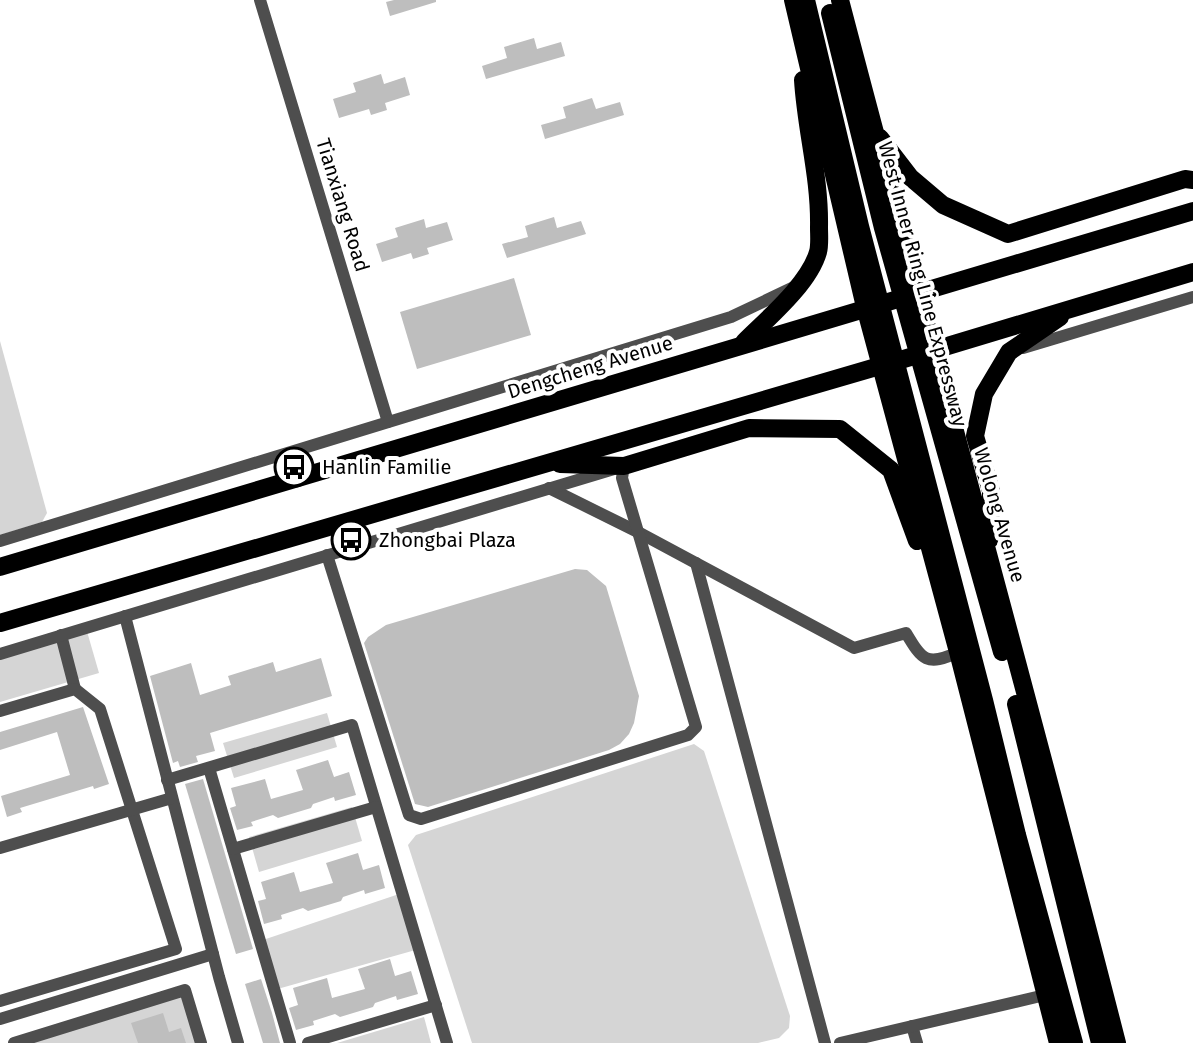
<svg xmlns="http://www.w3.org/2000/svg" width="1193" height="1043" font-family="'Fira Sans',sans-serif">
  <rect width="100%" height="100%" fill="#fff"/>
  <g fill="#d5d5d5">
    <path d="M0 341 47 513 42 522 0 535Z"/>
    <path d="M86 628 99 673 0 702V654Z"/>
    <path d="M327 713 337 747 234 778 223 743Z"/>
    <path d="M694 744 704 751 790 1016 789 1028 779 1038 758 1043H472L408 845 416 835Z"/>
    <path d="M352 807 362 841 259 872 249 837Z"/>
    <path d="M402 893 419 949 274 990 260 941Z"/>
    <path d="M185 990 201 1043H14Z"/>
    <path d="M424 1017 431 1043H337Z"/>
  </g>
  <g fill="#bebebe">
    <path d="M394 0H436V2L390 16 386 2Z"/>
    <path d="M534 38 537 49 561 42 565 56 486 79 482 66 507 58 504 47Z"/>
    <path d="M381 74 384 84 405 77 410 95 385 103 387 110 371 115 369 109 339 118 333 99 356 92 353 83Z"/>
    <path d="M592 98 596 109 620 102 624 115 545 139 541 125 566 118 563 107Z"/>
    <path d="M554 217 557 228 581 221 586 234 507 258 502 244 528 237 525 226Z"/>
    <path d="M424 219 426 228 447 222 453 240 427 248 429 254 413 259 411 253 382 262 376 244 398 237 395 228Z"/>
    <path d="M514 278 531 335 417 369 400 312Z"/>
    <path d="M575 569 587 570 606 586 639 696 634 723 629 734 620 744 609 750 428 807 415 804 364 643 368 637 386 625Z"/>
    <path d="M321 658 332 696 210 733 215 751 196 756 198 762 180 767 178 761 173 763 150 676 191 663 200 695 231 685 228 676 273 662 276 672Z"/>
    <path d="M83 707 109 784 94 789 93 786 20 808 22 812 7 817 1 796 70 775 57 732 0 750V732Z"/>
    <path d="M328 760 334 777 349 772 356 795 335 801 334 797 313 804 311 808 278 818 273 815 251 822 253 826 237 830 230 808 236 806 231 788 265 779 271 799 303 790 296 770Z"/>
    <path d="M203 779 253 949 236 954 185 784Z"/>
    <path d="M358 853 363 870 379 865 385 888 365 894 364 890 343 897 341 901 308 911 303 908 281 915 282 919 264 924 258 901 266 899 261 882 294 872 300 892 333 883 326 863Z"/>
    <path d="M390 959 395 976 411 971 418 994 397 1000 396 996 375 1003 373 1007 340 1017 335 1014 313 1021 314 1025 296 1030 289 1008 298 1005 293 988 327 978 332 998 365 989 358 969Z"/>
    <path d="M261 979 272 1013 280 1043H263L245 984Z"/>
    <path d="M163 1013 169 1032 181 1028 186 1043H138L131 1023Z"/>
  </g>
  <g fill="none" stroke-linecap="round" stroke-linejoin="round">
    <g stroke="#4e4e4e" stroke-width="12">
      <path d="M260 0 388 422"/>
      <path d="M1023 348 1193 297"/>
      <path d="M549 488 638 532 854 648 906 633C922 660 927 667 958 652"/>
      <path d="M0 541 731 317 794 287"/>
      <path d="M696 563 825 1043"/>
      <path d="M125 616 219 977 238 1043"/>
      <path d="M61 635 75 689"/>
      <path d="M0 654 86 628 624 466 622 478 696 727 688 735 421 819 409 815 327 555"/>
      <path d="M0 711 75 689 100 709 176 949 0 1001"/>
      <path d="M209 768 290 1043"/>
      <path d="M167 780 352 725 447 1043"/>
      <path d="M0 848 172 798"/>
      <path d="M233 849 376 807"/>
      <path d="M0 1019 213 954"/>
      <path d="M912 1026 917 1043"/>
      <path d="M14 1043 185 990 201 1043"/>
      <path d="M308 1043 436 1005"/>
      <path d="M840 1043 1045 995"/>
    </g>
    <g stroke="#000" stroke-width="18">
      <path d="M793 0 865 307 958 652 1058 1043"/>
      <path d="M806 0 860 226 984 700 1017 835 1074 1043"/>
      <path d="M840 0C931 348 1028 694 1117 1043"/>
      <path d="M830 13 883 228 1002 652"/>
      <path d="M880 138 910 177 943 205 1008 234 1185 179 1193 180"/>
      <path d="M744 342C767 319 809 284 818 252 820 245 819 235 819 227 820 177 806 130 803 80"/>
      <path d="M560 464 624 466 749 428 840 429 891 470 917 541"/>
      <path d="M990 539 991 491 975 436 984 394 1009 352 1060 317"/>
      <path d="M0 567 1193 211"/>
      <path d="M0 623 931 351 1193 272"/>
      <path d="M1016 704 1100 1043"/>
    </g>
  </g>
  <defs>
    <symbol id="bus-ring" viewBox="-11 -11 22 22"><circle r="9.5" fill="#fff" stroke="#000" stroke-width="1.5"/><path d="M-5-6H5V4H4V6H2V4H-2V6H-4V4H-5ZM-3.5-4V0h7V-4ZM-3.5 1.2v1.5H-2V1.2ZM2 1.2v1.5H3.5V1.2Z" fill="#000"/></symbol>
  </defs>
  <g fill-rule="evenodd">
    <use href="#bus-ring" x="272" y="445" width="44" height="44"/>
    <use href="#bus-ring" x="329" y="518" width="44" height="44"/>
  </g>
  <g text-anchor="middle" stroke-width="8" stroke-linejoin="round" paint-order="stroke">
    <g font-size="20" fill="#000" stroke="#fff">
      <text transform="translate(343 205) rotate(73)" y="7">Tianxiang Road</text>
      <text transform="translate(923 284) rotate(75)" y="7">West Inner Ring Line Expressway</text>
      <text transform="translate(590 367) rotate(-17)" y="7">Dengcheng Avenue</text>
      <text transform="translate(1000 515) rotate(74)" y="7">Wolong Avenue</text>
    </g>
    <g font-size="20" fill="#000" stroke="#fff" text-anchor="start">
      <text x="322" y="474">Hanlin Familie</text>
      <text x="379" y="547">Zhongbai Plaza</text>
    </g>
  </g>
</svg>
